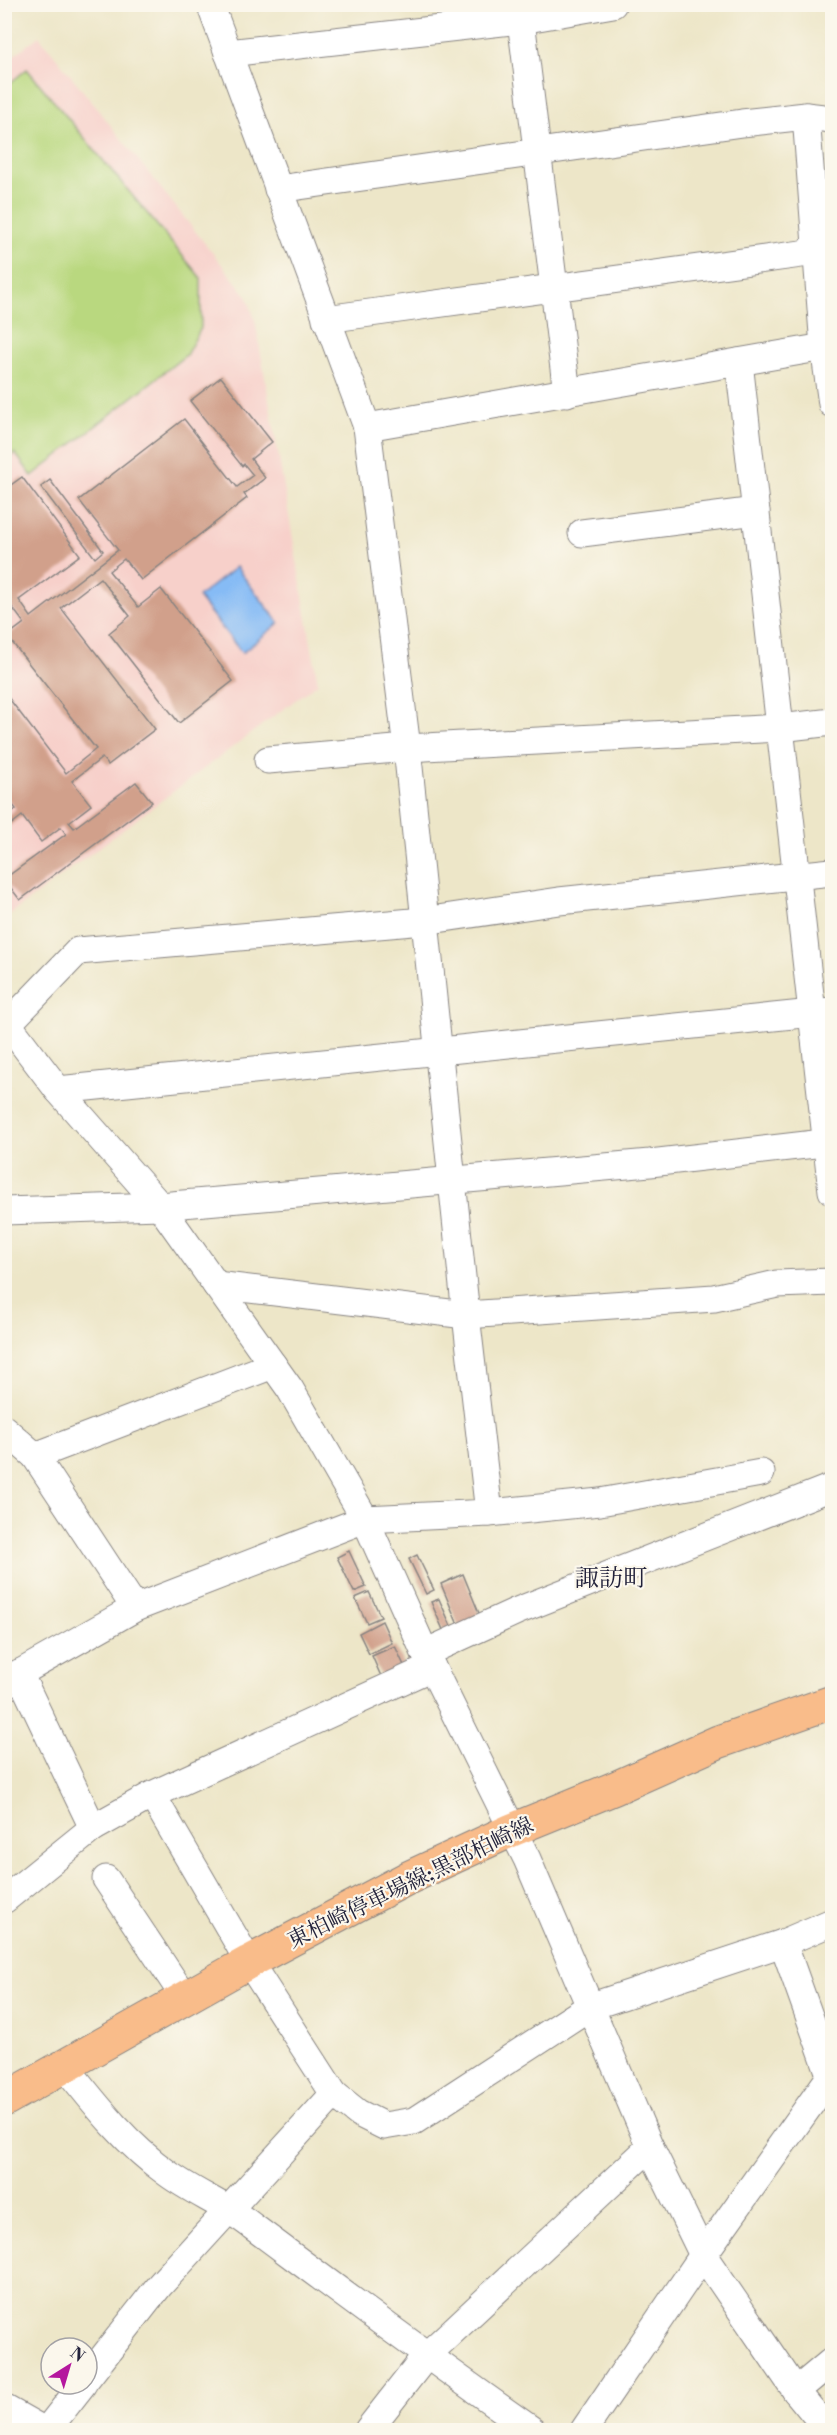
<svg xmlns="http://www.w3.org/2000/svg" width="837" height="2435" font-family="'Libre Bodoni','Noto Serif JP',serif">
  <rect width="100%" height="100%" fill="#fbf7ec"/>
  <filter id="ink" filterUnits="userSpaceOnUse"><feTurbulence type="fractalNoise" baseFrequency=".0167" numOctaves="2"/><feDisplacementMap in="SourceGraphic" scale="12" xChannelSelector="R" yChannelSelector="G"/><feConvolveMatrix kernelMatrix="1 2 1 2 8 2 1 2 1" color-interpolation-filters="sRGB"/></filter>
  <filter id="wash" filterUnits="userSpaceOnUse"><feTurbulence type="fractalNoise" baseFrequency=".008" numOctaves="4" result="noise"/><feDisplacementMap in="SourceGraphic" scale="24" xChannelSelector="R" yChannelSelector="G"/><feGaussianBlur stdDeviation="1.35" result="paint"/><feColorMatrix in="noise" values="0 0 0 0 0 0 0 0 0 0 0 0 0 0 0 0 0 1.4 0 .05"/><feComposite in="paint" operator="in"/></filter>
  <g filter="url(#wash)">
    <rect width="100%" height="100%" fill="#ede6c8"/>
    <path fill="#f7d0ca" d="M39 36 247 296 255 320 318 683 5 918 4 63Z"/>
    <path fill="#b9d87f" stroke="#6e7d5d" stroke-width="1.5" d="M27 69 201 278V328L186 355 32 476 15 453 4 461 5 87Z"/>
    <path fill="#86bbf5" stroke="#546e98" stroke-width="1.5" d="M236 567 279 623 242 653 198 597Z"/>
    <g id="blocks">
      <g fill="#d1a08b">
        <path d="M221 377 272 442 251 459 265 478 244 494 247 498 141 580 124 559 109 571 138 607 161 589 233 681 179 723 109 633 130 616 100 578 61 608 155 729 108 765 102 758 72 781 91 805 69 822 74 828 136 782 152 802 20 900 4 879 66 834 61 827 41 842 22 816 4 830V818L16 809 4 794V692L66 773 96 749 7 636 24 623 12 607 4 613V490L22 477 80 555 19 600 31 617 118 550 79 500 184 419 237 487 253 475 244 464 242 466 190 401Z"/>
        <path d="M50 480 103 551 95 558 41 487Z"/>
        <path d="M349 1551 366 1587 354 1592 337 1557Z"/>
        <path d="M417 1555 434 1590 426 1594 409 1559Z"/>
        <path d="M463 1574 483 1623 461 1632 441 1584Z"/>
        <path d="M369 1592 381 1617 367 1623 355 1598Z"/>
        <path d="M439 1599 455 1635 447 1639 431 1602Z"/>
        <path d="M382 1621 392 1643 369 1654 359 1633Z"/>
        <path d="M395 1646 407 1672 384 1683 372 1656Z"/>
      </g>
    </g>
  </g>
  <g filter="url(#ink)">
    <use href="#blocks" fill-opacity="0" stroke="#888482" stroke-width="1.5"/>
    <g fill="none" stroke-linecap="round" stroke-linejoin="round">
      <defs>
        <g id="minor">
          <path d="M519 4 567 393"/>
          <path d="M228 53 521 20 613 4"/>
          <path d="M806 116 824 347 832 404"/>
          <path d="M278 189 742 123 806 116 832 119"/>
          <path d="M326 319 816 252"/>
          <path d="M739 362 832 1191"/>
          <path d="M367 427 824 347"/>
          <path d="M582 533 756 511"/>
          <path d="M268 760 407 748 780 728 832 722"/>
          <path d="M4 1019 58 1090 160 1206 290 1389 365 1519 425 1653 527 1859 650 2147 703 2255 796 2391 828 2430"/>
          <path d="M4 1028 78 951 424 921 559 901 832 872"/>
          <path d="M58 1090 832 1011"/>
          <path d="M4 1211 160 1206 650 1163 832 1142"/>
          <path d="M216 1285 466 1315 714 1298 777 1284 832 1282"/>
          <path d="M4 1429 35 1456 135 1608"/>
          <path d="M35 1456 273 1365"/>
          <path d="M489 1513 600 1502 761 1473"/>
          <path d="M425 1653 517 1611 832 1487"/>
          <path d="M19 1673 93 1828 152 1795 432 1667"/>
          <path d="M4 1682 135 1608 365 1519 489 1513 466 1315 407 748 367 427 210 4"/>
          <path d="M152 1795 249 1962 334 2094 358 2113 384 2126 414 2121 589 2007 783 1943 832 1922"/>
          <path d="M106 1879 185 1998"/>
          <path d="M4 1900 93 1828"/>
          <path d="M783 1943 831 2077"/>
          <path d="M64 2065C95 2104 126 2144 167 2173 194 2193 226 2205 252 2226 345 2295 437 2364 532 2430"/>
          <path d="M87 2378 159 2286 334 2094"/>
          <path d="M796 2391 832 2361"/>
          <path d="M4 2408 43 2430"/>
          <path d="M47 2430 83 2384"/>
          <path d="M368 2430 426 2356 650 2147"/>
          <path d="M584 2430 703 2255 832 2074"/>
        </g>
        <path id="major" d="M4 2100 249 1962 408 1878 512 1830 615 1788 718 1742 832 1702"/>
      </defs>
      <use href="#minor" stroke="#888482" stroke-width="29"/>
      <use href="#major" stroke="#888482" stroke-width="35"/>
      <use href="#minor" stroke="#fff" stroke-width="27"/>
      <use href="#major" stroke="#f9bc8a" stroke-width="33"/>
    </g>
  </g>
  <g text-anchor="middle" stroke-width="4.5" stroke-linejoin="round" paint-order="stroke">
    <g font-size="22" fill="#22223b" stroke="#fbf7ec">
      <text transform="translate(410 1882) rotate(-26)" y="8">東柏崎停車場線;黒部柏崎線</text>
    </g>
    <g font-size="24" fill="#22223b" stroke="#fbf7ec">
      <text x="611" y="1586">諏訪町</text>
    </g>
  </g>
  <rect width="837" height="2435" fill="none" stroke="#fbf7ec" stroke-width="24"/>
  <g transform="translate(69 2366) rotate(37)"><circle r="28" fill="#fbf7ec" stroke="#a4a2a5" stroke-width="1.5"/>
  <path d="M0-4.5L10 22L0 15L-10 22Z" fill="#b5179e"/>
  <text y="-9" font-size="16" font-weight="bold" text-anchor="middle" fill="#22223b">N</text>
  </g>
</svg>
